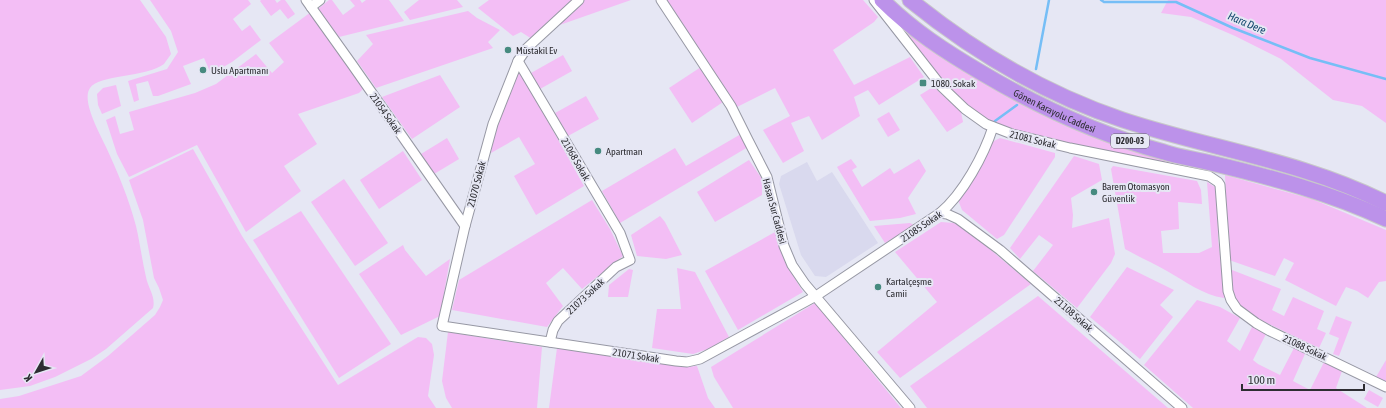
<svg xmlns="http://www.w3.org/2000/svg" width="1386" height="408" font-family="'Asap Condensed',sans-serif">
  <rect width="100%" height="100%" fill="#e6e7f4"/>
  <path fill="#d9d9ee" d="M807 162 817 181 832 172 878 243 826 277 815 276 801 255 779 184 781 176Z"/>
  <g fill="#f3bef5">
    <path d="M0 0H140L166 37 171 54C169 57 166 61 164 64 147 77 98 75 90 88 81 101 100 134 106 147 118 173 129 199 136 226 140 243 142 260 146 277 148 288 156 297 153 308L106 349 91 359 55 377 30 386 0 390Z"/>
    <path d="M150 0H248L251 4 233 19 242 31 250 25 261 40 232 62 211 74 204 58 183 66 191 84 158 96H153L148 81 136 84 139 100 134 102 128 81 167 69 178 52 171 31Z"/>
    <path d="M261 0H275L277 3 281 0H285L295 14 288 19 280 9 271 16 260 1Z"/>
    <path d="M329 0H332L343 15 355 6 350 0H360L362 3 366 0H389L404 21 339 37 318 9Z"/>
    <path d="M419 0H457L463 7 410 20 404 12Z"/>
    <path d="M489 0H576L532 39 521 32 513 36 478 8Z"/>
    <path d="M583 0H631L554 27Z"/>
    <path d="M666 0H863L878 17 874 22 833 50 854 85 910 57 924 77 879 105 868 90 854 97 860 116 822 140 809 116 791 123 804 151 783 163 763 130 790 116 775 88 737 107Z"/>
    <path d="M1168 0H1386V123L1362 106 1333 100 1281 59 1235 36 1191 17 1161 13Z"/>
    <path d="M468 11 477 18 500 30 488 42 493 48 376 88 357 61 373 44 366 35Z"/>
    <path d="M311 12 359 82 363 89 359 93 298 114 317 144 284 166 301 191 246 232 197 145 129 177 117 154 106 120 115 116 120 134 134 130 129 112 195 93 216 84 256 54 272 73 284 62 269 43Z"/>
    <path d="M893 17 956 66 1003 94 1075 128 1174 162V166L1081 146 997 125 968 107 935 73Z"/>
    <path d="M563 55 572 71 540 89 531 73Z"/>
    <path d="M701 67 723 102 692 123 669 88Z"/>
    <path d="M518 73 522 75 584 186 536 215 514 176 535 164 519 137 491 153 495 131Z"/>
    <path d="M440 75 460 107 412 139 382 97Z"/>
    <path d="M116 85 121 106 102 114 98 105 97 94 103 88Z"/>
    <path d="M933 87 935 88 961 112 963 122 947 132 920 95Z"/>
    <path d="M586 96 599 119 568 136 555 113Z"/>
    <path d="M889 112 900 130 888 137 877 119Z"/>
    <path d="M741 134 748 147 620 223 602 191 675 148 686 166Z"/>
    <path d="M447 138 459 159 434 174 421 154Z"/>
    <path d="M1000 138 1055 153V157L1004 235 997 239 962 210 958 200 992 142Z"/>
    <path d="M193 149 242 236 338 385 418 337 426 338 432 344 434 355 428 396 436 408H0V399L19 396 81 376 108 356 155 315 160 307 163 300 159 288 154 278 143 220 129 180Z"/>
    <path d="M403 151 422 180 379 209 360 180Z"/>
    <path d="M1074 156 1099 164 1102 180 1071 198 1073 215 1072 228 1109 218 1115 254 1111 263 1077 308 1033 271 1053 245 1039 235 1020 259 1010 248Z"/>
    <path d="M851 159 857 167 852 170 862 187 890 168 894 174 919 159 926 171 908 198 916 214 900 218 870 221 837 167Z"/>
    <path d="M749 160 762 179V195L715 222 697 192Z"/>
    <path d="M1113 166 1197 181 1201 190 1202 204 1178 202 1179 229 1161 231 1163 253H1199L1212 247 1207 182 1215 187 1217 191 1218 239 1225 294 1224 298C1203 295 1185 281 1167 271 1153 263 1139 257 1125 249L1111 169Z"/>
    <path d="M1225 175 1312 199 1386 230V281L1379 282 1368 298 1357 291 1346 287 1336 306 1285 280 1294 263 1284 258 1275 276 1229 260Z"/>
    <path d="M344 179 388 243 355 266 311 202Z"/>
    <path d="M592 200 610 229 623 256 582 289 563 268 546 283 563 306 547 327 452 310 459 280Z"/>
    <path d="M301 211 391 344 339 378 253 240Z"/>
    <path d="M660 216 665 222 682 255 666 259 637 256 631 235Z"/>
    <path d="M941 222 954 223 967 230 1031 284 900 378 877 352 937 302 895 252Z"/>
    <path d="M910 223 914 225 885 243 874 226Z"/>
    <path d="M775 232 792 274 803 292 738 330 705 271Z"/>
    <path d="M403 245 405 250 426 276 450 259 440 316 401 335 359 274Z"/>
    <path d="M1127 267 1174 290 1160 305 1173 317 1140 359 1090 317Z"/>
    <path d="M677 268 695 272 729 337 708 349 693 354 652 348 657 309H681Z"/>
    <path d="M629 269 633 270 628 297H608L609 285Z"/>
    <path d="M1232 270 1281 289 1272 310 1284 316 1293 297 1324 311 1317 329 1326 333 1319 348 1248 314C1231 301 1232 293 1229 273Z"/>
    <path d="M1038 296 1168 408H927L910 386Z"/>
    <path d="M1197 300 1220 307 1240 318 1227 341 1240 351 1252 327 1266 334 1253 360 1258 364 1280 375 1294 348 1305 354 1293 381 1310 390 1324 362 1342 371 1336 388 1367 408H1193L1144 365Z"/>
    <path d="M815 303 901 408H733L714 377 711 367Z"/>
    <path d="M1336 316 1352 322 1339 356 1333 354 1339 338 1329 334Z"/>
    <path d="M448 332 542 347 537 408H452L446 398 442 381Z"/>
    <path d="M557 348 685 367 697 366 708 398 715 408H549Z"/>
    <path d="M1386 360V382L1376 377Z"/>
    <path d="M1369 390 1383 398 1378 407 1364 399Z"/>
  </g>
  <g fill="none" stroke-linecap="round" stroke-linejoin="round">
    <g stroke="#76bef6" stroke-width="2.5">
      <path d="M1101 0 1104 2H1176L1233 28 1310 58 1386 79"/>
      <path d="M1036 69 1049 0"/>
      <path d="M995 121 1017 105"/>
    </g>
    <defs>
      <g id="minor">
        <path d="M306 0 351 63 465 226"/>
        <path d="M579 0 527 48 518 61 493 124 465 226 442 326 676 361 687 362 700 359 816 296 940 213C963 194 984 155 993 127"/>
        <path d="M661 0 731 106 748 140 767 177 784 246 792 265 805 284 910 408"/>
        <path d="M874 0 942 87 965 109 986 124 1012 134 1070 148 1209 176 1218 182 1220 185 1228 291 1231 300 1237 309 1256 323 1270 331 1386 387"/>
        <path d="M311 7 320 0"/>
        <path d="M518 61 620 233 630 260 616 267 558 321 553 330 550 342"/>
        <path d="M940 213 947 214 958 219 1000 250 1182 408"/>
      </g>
      <g id="trunk">
        <path id="s1" d="M882 0C912 30 946 52 982 73 1039 107 1100 135 1164 152 1179 157 1195 159 1211 163 1270 177 1331 193 1386 219"/>
        <path d="M910 0C974 52 1045 94 1123 120 1211 149 1303 161 1386 203"/>
      </g>
    </defs>
    <use href="#minor" stroke="#9798a4" stroke-width="11"/>
    <use href="#trunk" stroke="#c8c8ca" stroke-width="17"/>
    <use href="#minor" stroke="#fff" stroke-width="9"/>
    <use href="#trunk" stroke="#bc92ea" stroke-width="15"/>
  </g>
  <g fill="#468a7f" stroke="#e6e7f4" stroke-width="1.5">
    <circle cx="508" cy="50" r="4"/>
    <circle cx="203" cy="70" r="4"/>
    <rect x="919" y="79" width="8" height="8" rx="2"/>
    <circle cx="598" cy="151" r="4"/>
    <circle cx="1094" cy="192" r="4"/>
    <circle cx="878" cy="287" r="4"/>
  </g>
  <g text-anchor="middle" stroke-width="4" stroke-linejoin="round" paint-order="stroke">
    <rect fill="#e6e7f4" stroke="#64656c" stroke-width="1" x="1111" y="134" width="38" height="14" rx="3"/>
    <g font-size="9" font-weight="bold" fill="#2d2d32">
      <text x="1130" y="144">D200-03</text>
    </g>
    <g font-size="10" fill="#2d2d32" stroke="#e6e7f4" text-anchor="start">
      <text x="516" y="54">Müstakil Ev</text>
      <text x="211" y="74">Uslu Apartmanı</text>
      <text x="931" y="87">1080. Sokak</text>
      <text x="606" y="155">Apartman</text>
      <text x="1102" y="190">Barem Otomasyon<tspan x="1102" dy="12">Güvenlik</tspan></text>
      <text x="886" y="285">Kartalçeşme<tspan x="886" dy="12">Camii</tspan></text>
    </g>
    <g font-size="10" fill="#2d2d32" stroke="#e6e7f4">
      <text dy="4" stroke="none"><textPath href="#s1" startOffset="206">Gönen Karayolu Caddesi</textPath></text>
      <text transform="translate(386 113) rotate(55)" y="4">21054 Sokak</text>
      <text transform="translate(1033 139) rotate(14)" y="4">21081 Sokak</text>
      <text transform="translate(576 159) rotate(60)" y="4">21068 Sokak</text>
      <text transform="translate(476 184) rotate(-75)" y="4">21070 Sokak</text>
      <text transform="translate(775 211) rotate(75)" y="4">Hasan Sur Caddesi</text>
      <text transform="translate(921 226) rotate(-34)" y="4">21085 Sokak</text>
      <text transform="translate(585 296) rotate(-43)" y="4">21073 Sokak</text>
      <text transform="translate(1074 314) rotate(41)" y="4">21108 Sokak</text>
      <text transform="translate(1305 347) rotate(25)" y="4">21088 Sokak</text>
      <text transform="translate(636 355) rotate(9)" y="4">21071 Sokak</text>
    </g>
    <g font-size="11" font-style="italic" fill="#13496e" stroke="#e6e7f4">
      <text transform="translate(1247 23) rotate(23)" y="4">Hara Dere</text>
    </g>
  </g>
  <g transform="translate(36 372) rotate(231)" stroke="#e6e7f4" stroke-width="3" paint-order="stroke">
  <path d="M0-3L7 15L0 10L-7 15Z" fill="#2d2d32"/>
  <text y="-6" font-size="11" font-weight="bold" text-anchor="middle" fill="#2d2d32">K</text>
  </g>
  <path d="M1242 384v6h122v-6" fill="none" stroke="#2d2d32" stroke-width="2"/>
  <text x="1248" y="384" font-size="12" fill="#2d2d32" stroke="#e6e7f4" stroke-width="3" paint-order="stroke">100 m</text>
</svg>
